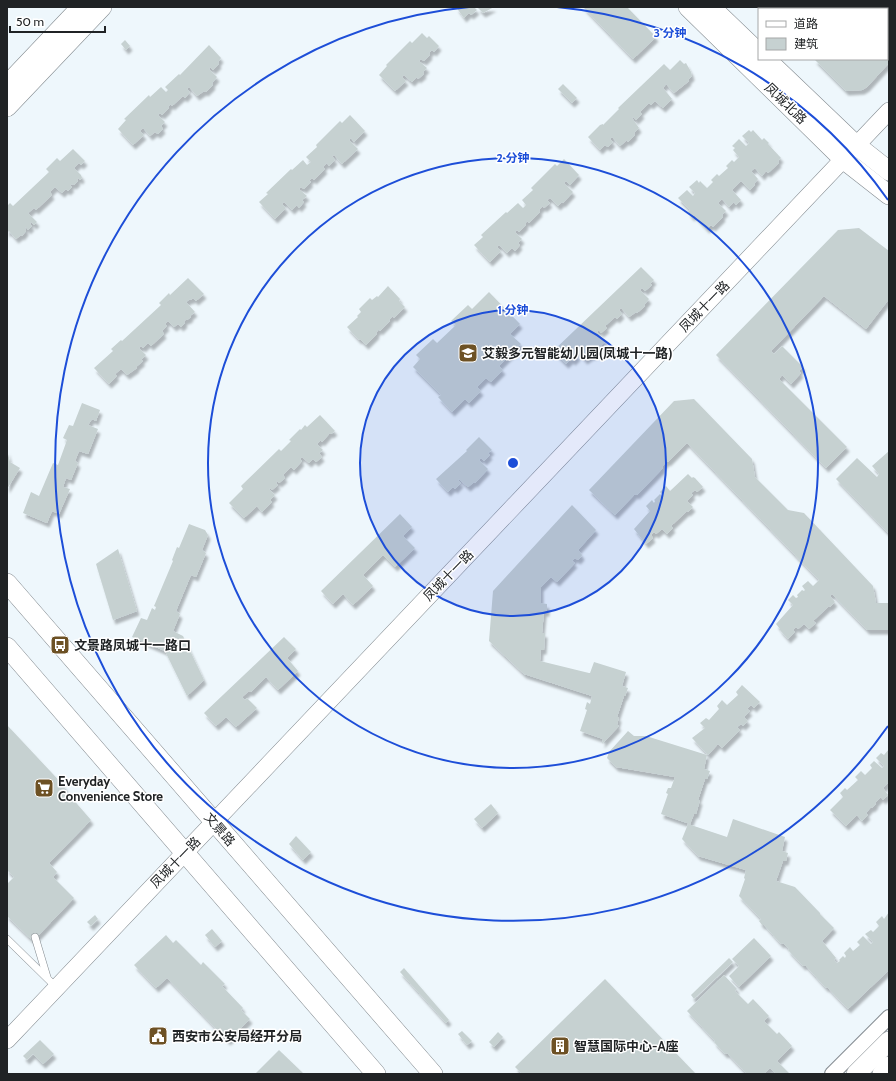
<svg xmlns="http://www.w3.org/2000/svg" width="896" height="1081" font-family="Cabin,'Noto Sans SC',sans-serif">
  <defs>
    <filter id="shadow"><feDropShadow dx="2.5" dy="4.5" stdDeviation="1" flood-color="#0004"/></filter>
  </defs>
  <rect width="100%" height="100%" fill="#eef7fc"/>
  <g fill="#c6d1d1" filter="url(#shadow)">
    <path d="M456 7H474L477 10 471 15 469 13 464 18Z"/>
    <path d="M477 7H494L483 13Z"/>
    <path d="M583 7H627L656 37 633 59Z"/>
    <path d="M762 7H801L803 9H764Z"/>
    <path d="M877 7H886L889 9V63L867 87 862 90 846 91 814 59H887V9H875Z"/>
    <path d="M422 33 427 38 429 36 439 46 434 52 432 50 429 53 430 55 424 61 421 59 419 61 427 68 423 72 424 74 418 79 417 77 412 82 404 75 402 77 406 81 395 91 379 75 387 66 386 65 410 41 412 43Z"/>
    <path d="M125 40 130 46 126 50 121 44Z"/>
    <path d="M209 45 221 58 218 62 219 64 213 70 210 67 209 69 217 77 212 83 213 85 206 92 204 91 197 96 189 87 187 89 190 92 185 98 183 96 172 106 171 104 168 107 169 108 162 115 160 113 158 115 165 122 161 126 163 129 158 134 155 132 150 136 143 128 140 131 144 135 133 145 118 129 126 120 124 119 149 95 150 97 161 87 166 92 168 90 165 87 179 74 180 75Z"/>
    <path d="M680 60 684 64 686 63 691 72 692 76 688 80 689 81 674 93 666 84 663 88 672 99 663 108 655 101 651 105 649 103 640 112 642 114 636 120 633 117 632 118 639 128 634 133 635 135 628 142 627 140 620 146 612 137 610 139 613 142 608 147 605 145 600 150 588 137 600 125 603 124V125L619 109 618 108 664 64 670 70Z"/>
    <path d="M563 84 577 98 572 103 558 89Z"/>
    <path d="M350 115 365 131 354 142 351 138 349 140 358 149 342 164 334 155 332 156 335 160 329 166 327 163 323 167 325 169 314 180 312 178 309 181 311 182 304 189 301 187 299 189 307 196 302 200 304 202 299 208 297 205 292 210 284 202 282 204 286 208 275 219 259 202 268 194 266 193 291 169 292 170 303 160 307 165 311 162 306 157 317 147 316 145 340 121 342 123Z"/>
    <path d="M749 130 751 132 753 130 762 140 764 138 769 143 768 144 781 158 778 161 779 163 768 173 766 171 762 176 755 168 751 171 758 179 754 184 755 185 750 190 741 181 732 190 741 200 736 205 734 202 729 207 722 199 718 203 726 211 722 215 723 217 713 227 711 225 707 229 694 215 692 217 688 212 690 210 678 198 687 190 693 196 695 193 689 187 697 180 699 183 700 181 707 188 713 182 711 180 717 174 719 176 728 168 726 166 732 160 734 162 739 157 733 150 735 148 732 146 739 139 746 146 749 143 742 136Z"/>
    <path d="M73 149 85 161 81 165 79 163 74 168 81 175 82 178 80 180 78 178 77 180 78 181 74 185 72 184 70 186 72 187 68 191 66 189 62 193 55 187 50 192 52 195 36 210 34 208 28 213 37 222 34 225 31 222 30 224 32 226 28 230 26 227 25 228 26 231 22 236 21 235 16 239 9 231 7 233V206L10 203 13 206 49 172 46 169 57 158 60 161Z"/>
    <path d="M564 159 579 175 570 185 566 181 564 183 573 192 563 203 562 202 558 206 550 198 547 200 550 203 544 208 543 206 539 210 540 212 529 223 527 221 525 224 526 225 519 232 517 230 515 232 522 239 518 243 520 245 515 251 512 248 507 253 499 245 497 247 501 251 490 262 474 245 483 237 481 235 506 212 507 213 518 203 523 208 526 205 522 200 533 190 531 188 555 164 557 166Z"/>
    <path d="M859 228 889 251V299L866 329 824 296 771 351 774 354 782 346 803 367 799 371 801 373 791 384 782 375 779 379 847 447 826 468 716 355 838 230Z"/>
    <path d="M641 267 654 280 650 284 652 285 645 291 642 288 640 290 649 299 644 305 645 306 637 313 636 312 629 317 621 308 619 310 622 314 617 319 615 317 605 326 607 328 601 333 599 330 597 332 605 341 600 347 601 348 593 356 592 355 585 360 577 351 575 353 578 356 573 361 571 359 566 364 553 351Z"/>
    <path d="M188 278 204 294 196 301 193 298 191 300 190 299 186 302 195 312 190 316 191 317 187 320V319L184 321 185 323 181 327 178 324 174 327 168 321 165 324 167 326 162 331 164 334 151 346 148 343 143 348 141 346 139 348 146 355 141 360 143 361 136 367 137 368 127 375 121 369 115 374 117 376 109 384 94 368 113 351 111 349 121 340 122 341 161 305 159 303 169 293 170 295Z"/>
    <path d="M388 286 400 299 399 301 405 307 394 318 393 316 389 320 390 321 380 331 379 329 376 333 377 334 366 345 360 339 359 340 347 327 358 317 357 316 361 312 359 309 370 298 372 300 377 296 378 297Z"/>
    <path d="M489 292 520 324 510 334 521 344 499 366 503 370 491 382 486 378 477 387 481 391 469 403 465 399 452 412 438 397 441 395 413 367 420 359 416 355 433 339 437 343 456 325 451 321 468 305 472 309Z"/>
    <path d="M694 399 752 459 755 477 788 510 804 513 873 586 876 603H889V630H867L832 594 830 596 835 602 830 607 829 606 813 621 816 623 809 629 804 624 798 629 796 627 793 630 795 632 788 639 780 630V629L776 624 793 605 788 600 793 595 796 598 798 597 797 595 802 590 804 591 805 590 802 586 808 581 813 586 819 580 687 443 668 462 667 461 662 467 663 468 637 495 635 494 615 515 589 490 674 401Z"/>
    <path d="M82 403 100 410 96 421 92 419 88 425 98 429 88 454 79 451 75 461 78 463 71 480 66 478 63 487 70 489 59 514 52 511 47 523 23 513 31 492 39 496 53 463 58 465 67 440 63 438 69 425 73 426Z"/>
    <path d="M320 415 335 431 331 434 329 433V434L322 442 321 440 317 444 323 450 319 453 322 457 316 462 313 459 309 463 302 457 300 459 302 461 294 470 291 467 283 475 285 478 279 483 277 481 276 483 278 485 272 490 270 488 269 489 275 495 270 500 272 502 262 512 257 506 244 518 229 503 243 489 241 486 279 449 281 451 291 441 289 440 300 429 301 430 305 425 307 427Z"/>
    <path d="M479 437 492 450 488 453 490 455 484 461 481 458 479 460 488 469 475 483 474 482 468 487 459 479 458 480 461 483 455 489 453 487 448 492 436 479 467 451 466 450Z"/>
    <path d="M7 450 10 462 20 468 7 489Z"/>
    <path d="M889 451V534L836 479 857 458 877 477 879 474 872 466Z"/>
    <path d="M688 474 692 478 693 477 695 478 703 487 697 492 695 490 691 493 693 495 687 501 693 507 688 512 687 511 671 526 673 528 667 534 662 529 656 534 654 532 651 535 653 538 646 544 634 529 650 511 646 506 652 500 654 503 655 501 654 500 660 494 662 496 663 495 660 492 666 486 670 491Z"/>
    <path d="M572 505 596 530 578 550 582 555 581 557 578 560 575 558 572 561 575 563 557 582 551 577 541 587V603L547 604V612H544L542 633H545L544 650H541L540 661 589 673H590L594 662 626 672 622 686 628 688 625 696H624L617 717H619L617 725 619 726 602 744 603 739 580 731 587 710 585 709 587 702 590 704 592 696 524 674 489 641 493 591Z"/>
    <path d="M400 514 412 527 403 536 415 548 395 567 383 555 363 575 373 586 353 605 343 594 333 604 321 591Z"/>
    <path d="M189 524 205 530 208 535 202 550 206 553 196 577 191 575 176 611 180 614 173 631 183 636 204 680 187 696 165 651 132 637 141 618 147 620 152 608 155 610 156 607 154 606 173 561 172 560 177 547 179 548Z"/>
    <path d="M118 549 137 611 113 620 96 564Z"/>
    <path d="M284 637 296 649 287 658 298 671 278 690 266 677 251 692 249 691 242 697 245 700 247 698 257 708 236 727 226 717 216 726 204 713Z"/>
    <path d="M742 685 760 702 754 708 751 705 747 709 750 711 744 717 748 721 743 726 741 724 737 727 740 730 722 748 718 744 708 755 692 738 705 728 700 723 706 718 709 720 719 709 717 706 722 700 727 705 738 695 736 692Z"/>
    <path d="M7 725 66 788 64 789 91 820 49 863 57 872 53 877 74 898 33 941 7 916V884L14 877 7 870Z"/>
    <path d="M628 731 634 736H646L707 755 704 769 710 771 707 779H705L698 800H700L696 814H694L690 824 661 814 668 794 666 793 668 788H671L675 777 616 767 607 758 609 752Z"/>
    <path d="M889 749V782L883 788 888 795 883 800 881 797 875 803 876 804 872 808 871 807 866 813 868 815 862 821 857 815 846 826 830 810 843 797 840 793 845 788 847 790 858 780 855 777 861 771 865 775 872 768 870 765 874 761 882 768 884 766 876 758 881 753 884 755Z"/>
    <path d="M491 804 498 813 482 828 474 819Z"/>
    <path d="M733 819 785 837 782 851 788 853 786 861H783L776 881 795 887 820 913V914L834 928 822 941 836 958 834 960 837 963 840 961 839 960 843 956 845 958 846 956 844 953 850 947 853 951 860 945 857 942 863 936 871 944 873 942 865 934 871 930 873 932 879 926 876 922 882 916 884 919 889 912V970L848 1009 827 987 826 988 805 965 803 966 788 950 789 949 783 943 781 944 764 925H762L759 921 761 919 739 896 745 879 744 878 746 870 698 856 682 839 688 824 727 837Z"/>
    <path d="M296 836 311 852 303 860 289 844Z"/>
    <path d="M95 915 98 919 91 926 87 922Z"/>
    <path d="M212 929 222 941 215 947 205 935Z"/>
    <path d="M166 935 173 943 176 940 201 965 203 962 225 984 222 986 243 1008 241 1010 250 1019 228 1041 167 978 156 988 134 965Z"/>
    <path d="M754 938 771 956 739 987 729 976 739 966 732 959Z"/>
    <path d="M729 958 733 962 694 999 691 995Z"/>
    <path d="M404 968 449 1020 446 1023 400 972Z"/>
    <path d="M724 975 737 989 735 991 748 1004 753 999 769 1016 764 1021 777 1034 779 1032 792 1046 777 1061 790 1074H776L770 1068 764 1074H747L727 1053 725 1054 714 1042 715 1041 687 1011Z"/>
    <path d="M605 979 696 1074H522L515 1067Z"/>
    <path d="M462 1031 472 1041 467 1045 458 1034Z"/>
    <path d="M498 1032 503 1037 494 1047 489 1042Z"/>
    <path d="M40 1040 54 1054 43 1064 33 1054 27 1060 23 1056Z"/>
    <path d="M279 1050 304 1074H255Z"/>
  </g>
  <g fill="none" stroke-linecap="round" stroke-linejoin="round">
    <defs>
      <g id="service">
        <path d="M35 937 47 977"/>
        <path d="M7 939 56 987"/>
      </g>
      <path id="minor" d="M832 1074 889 1017"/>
      <path id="tertiary" d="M7 1040 889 111"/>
      <g id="secondary">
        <path d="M688 7 843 159 889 195"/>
        <path d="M711 7 759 53"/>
        <path d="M766 59 856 145 889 171"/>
        <path d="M7 85 81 7"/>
        <path d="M7 107 102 7"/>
        <path d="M7 583 433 1074"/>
        <path d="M7 647 376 1074"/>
        <path d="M856 1074 889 1041"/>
        <path d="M882 1074 889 1066"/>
      </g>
    </defs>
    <use href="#service" stroke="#848b90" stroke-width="8"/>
    <use href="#minor" stroke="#848b90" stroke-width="16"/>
    <use href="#tertiary" stroke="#848b90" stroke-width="18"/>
    <use href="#secondary" stroke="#848b90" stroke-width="20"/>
    <use href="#service" stroke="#fff" stroke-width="7"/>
    <use href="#minor" stroke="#fff" stroke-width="14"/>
    <use href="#tertiary" stroke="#fff" stroke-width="17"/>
    <use href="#secondary" stroke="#fff" stroke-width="19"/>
  </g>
  <circle cx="513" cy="463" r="153" fill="#1d4ed8" fill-opacity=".12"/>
  <g fill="none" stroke="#1d4ed8" stroke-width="2">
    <circle cx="513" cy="463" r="153"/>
    <circle cx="513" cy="463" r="305"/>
    <path d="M888 726A458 458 0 1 1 469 7M557 7A458 458 0 0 1 888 200"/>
  </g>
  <defs>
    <symbol id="school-square" viewBox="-11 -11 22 22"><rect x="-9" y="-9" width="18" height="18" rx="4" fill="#6d5124" stroke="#fff"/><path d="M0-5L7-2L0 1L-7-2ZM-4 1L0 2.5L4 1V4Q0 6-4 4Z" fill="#fff"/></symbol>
    <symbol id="bus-square" viewBox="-11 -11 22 22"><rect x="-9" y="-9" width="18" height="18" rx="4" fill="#6d5124" stroke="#fff"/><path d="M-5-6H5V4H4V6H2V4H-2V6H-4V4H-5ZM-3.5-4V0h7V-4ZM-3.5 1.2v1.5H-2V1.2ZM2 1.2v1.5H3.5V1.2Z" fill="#fff"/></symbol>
    <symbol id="supermarket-square" viewBox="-11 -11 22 22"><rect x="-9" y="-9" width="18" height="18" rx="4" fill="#6d5124" stroke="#fff"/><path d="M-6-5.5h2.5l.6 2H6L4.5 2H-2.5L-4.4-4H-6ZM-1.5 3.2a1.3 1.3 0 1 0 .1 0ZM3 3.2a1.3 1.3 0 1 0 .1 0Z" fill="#fff"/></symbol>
    <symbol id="civic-square" viewBox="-11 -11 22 22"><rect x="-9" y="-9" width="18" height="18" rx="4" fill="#6d5124" stroke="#fff"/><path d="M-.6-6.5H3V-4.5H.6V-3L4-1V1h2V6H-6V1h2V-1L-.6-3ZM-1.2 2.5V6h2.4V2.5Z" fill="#fff"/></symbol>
    <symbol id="building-square" viewBox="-11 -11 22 22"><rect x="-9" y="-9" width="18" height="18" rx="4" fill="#6d5124" stroke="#fff"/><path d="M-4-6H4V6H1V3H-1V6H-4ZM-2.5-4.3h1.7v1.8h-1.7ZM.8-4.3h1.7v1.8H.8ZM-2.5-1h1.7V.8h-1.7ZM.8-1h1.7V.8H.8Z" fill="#fff"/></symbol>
  </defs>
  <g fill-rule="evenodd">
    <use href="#school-square" x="457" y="342" width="22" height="22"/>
    <use href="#bus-square" x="49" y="634" width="22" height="22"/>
    <use href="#supermarket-square" x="33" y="777" width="22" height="22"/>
    <use href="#civic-square" x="147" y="1025" width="22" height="22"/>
    <use href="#building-square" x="549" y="1035" width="22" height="22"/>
  </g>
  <g text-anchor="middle" stroke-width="3" stroke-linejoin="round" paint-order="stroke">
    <g font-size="13" fill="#202325" stroke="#fff">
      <text transform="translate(786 103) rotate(44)" y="5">凤城北路</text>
      <text transform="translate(704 306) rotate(-46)" y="5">凤城十一路</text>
      <text transform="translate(448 575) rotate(-46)" y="5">凤城十一路</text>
      <text transform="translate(220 829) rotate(49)" y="5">文景路</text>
      <text transform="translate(175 862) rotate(-46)" y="5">凤城十一路</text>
    </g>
    <g font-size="13" font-weight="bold" fill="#202325" stroke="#fff" text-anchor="start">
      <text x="482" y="358">艾毅多元智能幼儿园(凤城十一路)</text>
      <text x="74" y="650">文景路凤城十一路口</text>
      <text x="58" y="786">Everyday<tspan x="58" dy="15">Convenience Store</tspan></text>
      <text x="172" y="1041">西安市公安局经开分局</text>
      <text x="574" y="1051">智慧国际中心-A座</text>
    </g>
  </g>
  <circle cx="513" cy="463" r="6" fill="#1d4ed8" stroke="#fff" stroke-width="2"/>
  <g font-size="12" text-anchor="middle" font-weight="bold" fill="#1d4ed8" stroke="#fff" stroke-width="3" stroke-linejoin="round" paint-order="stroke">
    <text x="670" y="37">3 分钟</text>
    <text x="513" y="162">2 分钟</text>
    <text x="513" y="314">1 分钟</text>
  </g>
  <rect width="896" height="1081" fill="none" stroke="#202325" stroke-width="16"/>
  <rect x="758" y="8" width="130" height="52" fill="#ffffff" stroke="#a6a7a8"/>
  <rect x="766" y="21" width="20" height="6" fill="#ffffff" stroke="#a6a7a8"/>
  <text x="794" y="28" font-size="12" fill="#202325">道路</text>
  <rect x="766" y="38" width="20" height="12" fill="#c6d1d1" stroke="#a6a7a8"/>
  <text x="794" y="48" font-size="12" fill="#202325">建筑</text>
  <path d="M10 26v6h95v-6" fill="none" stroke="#202325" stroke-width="2"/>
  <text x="16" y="26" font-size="12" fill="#202325" stroke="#ffffff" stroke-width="3" paint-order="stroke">50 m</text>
</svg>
